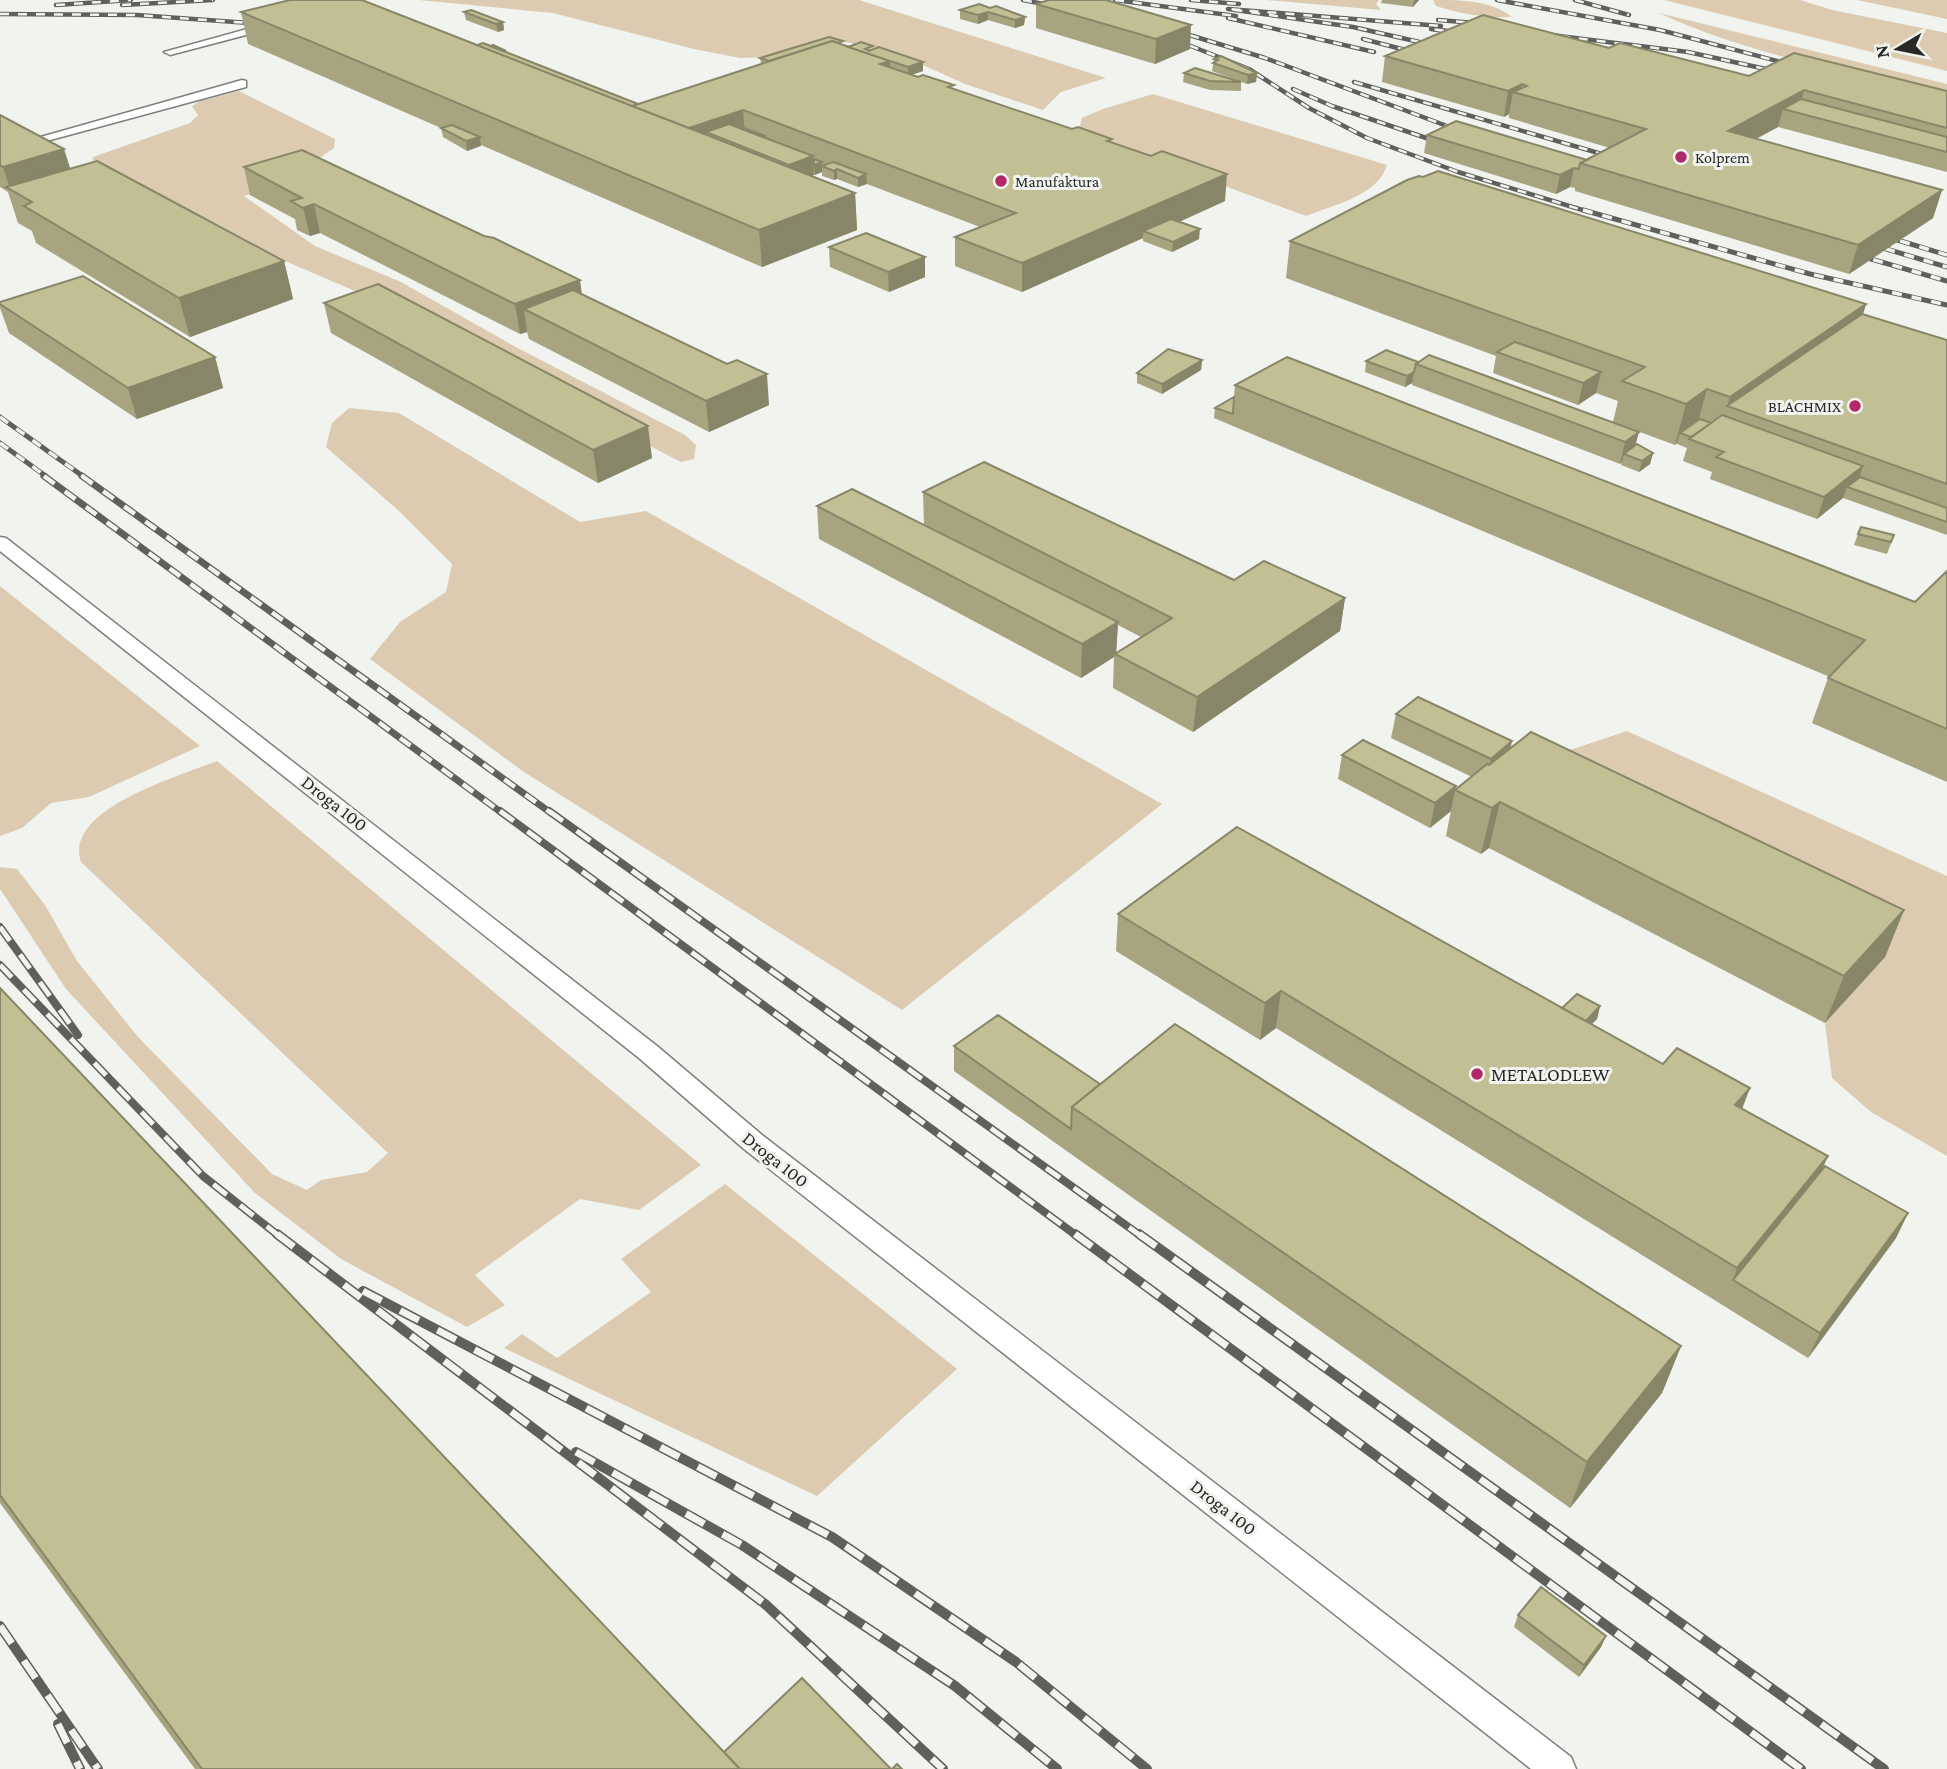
<svg xmlns="http://www.w3.org/2000/svg" width="1947" height="1769" font-family="'Crimson Pro',serif">
  <rect width="100%" height="100%" fill="#f0f3ee"/>
  <g fill="#ddcbb1">
    <path d="M419 0H859L1106 78 1061 92 1043 110 965 84 912 60 850 43 831 41 777 57 740 58 694 49 553 13Z"/>
    <path d="M1266 0H1379L1376 4 1381 10Z"/>
    <path d="M1433 0C1462 0 1490 0 1512 17 1486 18 1460 14 1436 6Z"/>
    <path d="M1664 0H1800L1832 10 1947 33V71Z"/>
    <path d="M1857 0H1947V19Z"/>
    <path d="M1659 13 1947 84V96C1851 72 1749 55 1659 13Z"/>
    <path d="M239 91 335 139 334 148 318 159 316 173 244 196 315 246 401 282 512 345 685 435 696 445 694 459 681 462 426 331 362 294 292 264 180 205 92 170 93 157 190 123 198 115 192 106 200 101Z"/>
    <path d="M1153 94 1387 165C1378 196 1333 205 1306 216L1078 132 1082 118 1103 109Z"/>
    <path d="M349 408 399 413 580 522 646 511 1162 804 902 1010 524 772 370 659 400 622 446 592 452 564 400 512 326 447 332 423Z"/>
    <path d="M0 586 200 746 89 797 51 803 22 828 0 836Z"/>
    <path d="M1627 731 1947 876V1156L1871 1112 1832 1078 1825 1023 1884 957 1555 755Z"/>
    <path d="M217 761 701 1165 639 1210 580 1199 475 1275 505 1305 467 1327 341 1259 255 1193 66 989 0 889V867L17 869 45 905 77 961 138 1037 272 1174 307 1190 321 1180 367 1172 388 1153 81 862C63 809 180 776 217 761Z"/>
    <path d="M725 1184 957 1369 817 1496 504 1348 522 1334 557 1358 651 1292 621 1259Z"/>
  </g>
  <g fill="none" stroke-linecap="round" stroke-linejoin="round">
    <defs>
      <g id="lane">
        <path d="M276 21 280 22V26L170 55 164 52Z"/>
        <path d="M242 80 246 81V87L43 142 37 138Z"/>
        <path d="M0 537 6 538 657 1046 762 1135 1571 1757 1576 1769H1531L744 1149 639 1058 0 551Z"/>
      </g>
    </defs>
    <use href="#lane" stroke="#7d807b" stroke-width="3"/>
    <use href="#lane" fill="#fff" fill-rule="evenodd"/>
    <defs>
      <g id="rail-far4">
        <path d="M1023 0 1059 7"/>
        <path d="M1115 0 1236 16"/>
        <path d="M1191 0 1239 4"/>
        <path d="M1497 0 1660 30 1796 66"/>
        <path d="M1575 0 1629 15"/>
        <path d="M56 5 131 0"/>
        <path d="M122 5 213 0"/>
        <path d="M0 14 137 15 262 24"/>
        <path d="M1228 18 1374 52"/>
        <path d="M1438 20 1487 24"/>
        <path d="M1173 30 1265 58 1463 132"/>
        <path d="M1463 34 1431 29 1465 33"/>
        <path d="M1543 34 1688 52 1784 73"/>
        <path d="M1173 39 1249 69 1309 108 1367 138 1458 172 1589 212"/>
        <path d="M1363 39 1421 54"/>
        <path d="M1437 46 1353 27 1228 9 1441 26"/>
        <path d="M1354 82 1619 159"/>
        <path d="M1293 89 1332 106 1435 141"/>
      </g>
      <g id="rail-far3">
        <path d="M1583 210 1810 274 1947 305"/>
        <path d="M1881 235 1947 255"/>
        <path d="M1866 243 1947 267"/>
        <path d="M1854 254 1947 281"/>
        <path d="M0 417 84 477"/>
        <path d="M0 443 47 477"/>
      </g>
      <g id="rail-far2">
        <path d="M44 476 502 813"/>
        <path d="M82 476 551 813"/>
      </g>
      <g id="rail-far1">
        <path d="M500 811 1077 1236"/>
        <path d="M549 811 1141 1236"/>
        <path d="M0 927 78 1035"/>
        <path d="M0 965 203 1176 279 1236"/>
      </g>
      <g id="rail">
        <path d="M277 1234 765 1604 943 1769"/>
        <path d="M1075 1234 1801 1769"/>
        <path d="M1139 1234 1884 1769"/>
        <path d="M363 1291 832 1537 1016 1662 1147 1769"/>
        <path d="M576 1452 742 1545 955 1686 1057 1769"/>
        <path d="M0 1626 98 1769"/>
        <path d="M58 1724 80 1769"/>
      </g>
    </defs>
    <use href="#rail-far4" stroke="#5f605e" stroke-width="4.5"/>
    <use href="#rail-far3" stroke="#5f605e" stroke-width="5"/>
    <use href="#rail-far2" stroke="#5f605e" stroke-width="7"/>
    <use href="#rail-far1" stroke="#5f605e" stroke-width="8"/>
    <use href="#rail" stroke="#5f605e" stroke-width="10"/>
    <use href="#rail-far4" stroke="#f0f3ee" stroke-width="2.5" stroke-dasharray="9" stroke-linecap="butt"/>
    <use href="#rail-far3" stroke="#f0f3ee" stroke-width="3.5" stroke-dasharray="10" stroke-linecap="butt"/>
    <use href="#rail-far2" stroke="#f0f3ee" stroke-width="4.5" stroke-dasharray="13" stroke-linecap="butt"/>
    <use href="#rail-far1" stroke="#f0f3ee" stroke-width="5" stroke-dasharray="17" stroke-linecap="butt"/>
    <use href="#rail" stroke="#f0f3ee" stroke-width="7" stroke-dasharray="21" stroke-linecap="butt"/>
  </g>
  <g fill="#a7a47f" fill-rule="evenodd">
    <path d="M1049 0 1190 49 1155 64 1036 28V4Z"/>
    <path d="M1382 0H1419L1413 7 1381 3Z"/>
    <path d="M990 8 1025 17 1024 25 1015 28 988 20 978 24 960 19V10Z"/>
    <path d="M241 12 477 45 506 51V52L638 104 761 64 760 58 843 45 848 47 873 49 923 71 911 75 1112 143 1225 201 1179 222 1199 239 1172 252 1143 241V238L1022 292 955 266V237L980 227 867 184 858 187 837 179 834 180 822 176V167V172L811 176 855 193 857 230 762 267 481 145 467 151 443 137 441 128 248 44Z"/>
    <path d="M464 12 503 22 504 30 498 32 466 20Z"/>
    <path d="M1609 48 1749 76 1947 91V172L1778 127 1756 139 1942 190 1933 218 1849 274 1575 191V188L1570 187 1556 194 1424 153 1427 135 1587 160 1610 148 1509 118V114L1504 117 1382 82 1385 56Z"/>
    <path d="M1214 59 1257 73 1256 82 1247 84 1212 71Z"/>
    <path d="M1184 73 1241 82V91L1210 90 1183 82Z"/>
    <path d="M0 115 70 168 284 261 293 299 190 337 36 243 32 231 18 223 8 192 0 187Z"/>
    <path d="M244 167 582 294 769 405 709 432 529 339 527 332 520 334 320 233 310 236 297 230 295 219 250 195Z"/>
    <path d="M1290 241 1866 304 1863 314 1947 340V535L1843 498 1817 519 1710 479 1712 472 1683 461 1687 448 1677 444V443L1675 445 1613 422 1618 401 1596 393 1578 405 1493 373 1496 356 1286 278Z"/>
    <path d="M829 247 925 257V277L889 292 830 267Z"/>
    <path d="M0 302 215 357 223 388 137 419 9 333 0 308Z"/>
    <path d="M324 303 652 458 598 483 331 333Z"/>
    <path d="M1386 350 1636 445 1653 453 1650 464 1639 472 1621 465 1622 462 1620 464 1412 385V383L1405 387 1365 372 1366 361Z"/>
    <path d="M1202 360 1201 370 1162 394 1137 383V373Z"/>
    <path d="M1235 385 1915 602 1947 571V782L1812 723 1828 678 1830 677 1214 418 1215 408 1234 397Z"/>
    <path d="M923 492 1234 580 1345 598 1340 631 1193 732 1113 688 1114 657 1081 678 819 539 817 506 924 524ZM1118 625 1141 637 1116 653Z"/>
    <path d="M1858 534 1894 535 1887 554 1854 545Z"/>
    <path d="M1396 714 1510 749 1904 910 1885 957 1825 1023 1489 848 1481 854 1446 836 1455 790 1472 777 1391 738Z"/>
    <path d="M1342 755 1456 786 1451 811 1430 828 1338 779Z"/>
    <path d="M1118 914 1562 1008 1600 1006 1597 1019 1592 1024 1742 1109 1823 1169 1908 1213 1896 1238 1808 1358 1276 1028 1260 1040 1116 951Z"/>
    <path d="M0 988 724 1752 891 1769H195L0 1503Z"/>
    <path d="M954 1046 1100 1084 1681 1346 1662 1393 1570 1508 954 1071Z"/>
    <path d="M1518 1615 1606 1636 1601 1647 1579 1677 1514 1627Z"/>
  </g>
  <g fill="#888668">
    <path d="M1414 0H1419L1413 7Z"/>
    <path d="M988 12V20L978 24V15Z"/>
    <path d="M1025 17 1024 25 1015 28V20Z"/>
    <path d="M503 22 504 30 498 32 496 24Z"/>
    <path d="M1191 25 1190 49 1155 64 1156 39Z"/>
    <path d="M890 61 891 86 880 64Z"/>
    <path d="M923 62V71L908 76V67Z"/>
    <path d="M1257 73 1256 82 1247 84 1248 75Z"/>
    <path d="M1522 84 1520 94 1513 92 1509 114 1504 117 1508 91Z"/>
    <path d="M1804 90 1798 113 1783 109 1778 127 1733 151 1728 131Z"/>
    <path d="M743 110 745 137 706 132 707 150 683 130Z"/>
    <path d="M480 137 481 146 467 151 466 141Z"/>
    <path d="M64 149 73 177 9 185 3 167Z"/>
    <path d="M813 156 814 175 791 183 789 165Z"/>
    <path d="M822 162V172L815 175 814 165Z"/>
    <path d="M1574 168 1570 187 1556 194 1560 175Z"/>
    <path d="M837 169V179L834 180V171Z"/>
    <path d="M866 174 867 184 858 187V178Z"/>
    <path d="M1227 174 1225 201 1152 234 1143 231V238L1022 292V263Z"/>
    <path d="M1942 190 1933 218 1849 274 1858 245Z"/>
    <path d="M855 193 857 230 762 267 759 230Z"/>
    <path d="M314 204 320 233 310 236 303 208Z"/>
    <path d="M1200 229 1199 239 1172 252 1173 242Z"/>
    <path d="M925 257V277L889 292 888 272Z"/>
    <path d="M284 261 293 299 190 337 179 298Z"/>
    <path d="M580 280 584 309H524L527 332 520 334 515 304Z"/>
    <path d="M1866 304 1854 343 1727 406 1730 397Z"/>
    <path d="M215 357 223 388 137 419 128 388Z"/>
    <path d="M1202 360 1201 370 1162 394V384Z"/>
    <path d="M1414 372 1412 383 1405 387 1407 376Z"/>
    <path d="M1601 372 1596 393 1578 405 1583 383Z"/>
    <path d="M767 374 769 405 709 432 706 401Z"/>
    <path d="M1707 389 1696 429 1680 433 1677 443 1675 445 1686 404Z"/>
    <path d="M648 426 652 458 598 483 593 450Z"/>
    <path d="M1639 432 1633 454H1624L1622 462 1620 464 1625 442Z"/>
    <path d="M1653 453 1650 464 1639 472 1642 461Z"/>
    <path d="M1863 466 1856 488 1847 487 1843 498 1817 519 1824 497Z"/>
    <path d="M1345 598 1340 631 1193 732 1197 697Z"/>
    <path d="M1118 622 1116 655 1115 654 1114 657 1081 678 1082 644Z"/>
    <path d="M1512 741 1507 765 1485 783 1491 759Z"/>
    <path d="M1456 786 1451 811 1430 828 1435 803Z"/>
    <path d="M1500 802 1489 848 1481 854 1492 808Z"/>
    <path d="M1904 910 1885 957 1825 1023 1844 976Z"/>
    <path d="M1281 991 1276 1028 1260 1040 1265 1003Z"/>
    <path d="M1600 1006 1597 1019 1575 1041 1579 1028Z"/>
    <path d="M1750 1088 1736 1125 1735 1105Z"/>
    <path d="M1828 1156 1812 1193 1733 1280 1737 1268Z"/>
    <path d="M1908 1213 1896 1238 1808 1358 1820 1333Z"/>
    <path d="M1681 1346 1662 1393 1570 1508 1587 1462Z"/>
    <path d="M1606 1636 1601 1647 1579 1677 1584 1665Z"/>
  </g>
  <g fill="#c2bf94" stroke="#888668" stroke-width="2">
    <path d="M290 0H362L855 193 759 230 241 12Z"/>
    <path d="M1049 0H1106L1191 25 1156 39 1036 4Z"/>
    <path d="M979 4 990 8 996 6 1025 17 1015 20 988 12 978 15 960 10Z"/>
    <path d="M471 10 503 22 496 24 464 12Z"/>
    <path d="M1483 15 1609 48 1620 43 1749 76 1794 53 1947 91V128L1804 90 1728 131 1942 190 1858 245 1580 163 1646 129 1513 92 1527 86 1522 84 1508 91 1385 56Z"/>
    <path d="M829 37 843 41 838 43 832 41 769 61 760 58Z"/>
    <path d="M832 41 890 61 880 64 918 77 923 75 954 85 948 87 1072 129 1078 127 1112 139 1107 141 1151 156 1162 151 1227 174 1022 263 955 237 1016 213 743 110 689 128 632 106Z"/>
    <path d="M861 42 873 46 865 49 869 51 879 47 923 62 908 67 848 47Z"/>
    <path d="M483 43 638 104 632 106 477 45Z"/>
    <path d="M493 45 506 51H503L490 46Z"/>
    <path d="M1221 56 1257 73 1248 75 1213 63 1218 60 1214 59Z"/>
    <path d="M1195 68 1241 82 1210 81 1184 73Z"/>
    <path d="M1801 99 1947 137V152L1783 109Z"/>
    <path d="M0 115 64 149 3 167 0 165Z"/>
    <path d="M1456 121 1587 160 1580 163 1579 169 1574 168 1560 175 1427 135Z"/>
    <path d="M729 124 813 156 789 165 706 132Z"/>
    <path d="M452 125 480 137 466 141 441 128Z"/>
    <path d="M744 128 765 136 763 137 742 129Z"/>
    <path d="M302 150 484 236 494 238 580 280 515 304 314 204 303 208 291 201 302 198 244 167Z"/>
    <path d="M814 159 822 162 814 165Z"/>
    <path d="M97 161 284 261 179 298 24 206 32 202 6 187Z"/>
    <path d="M833 162 866 174 858 178 837 169 834 171 822 166Z"/>
    <path d="M1438 171 1866 304 1730 397 1707 389 1686 404 1622 381 1645 367 1290 241 1407 180 1419 176 1423 177Z"/>
    <path d="M42 175 43 176 11 185H9Z"/>
    <path d="M1171 219 1200 229 1173 242 1143 231Z"/>
    <path d="M866 233 925 257 888 272 829 247Z"/>
    <path d="M83 276 215 357 128 388 0 304V302Z"/>
    <path d="M378 284 648 426 593 450 324 303Z"/>
    <path d="M573 290 727 364 737 360 767 374 706 401 524 309Z"/>
    <path d="M1862 314 1947 340V484L1727 406Z"/>
    <path d="M1515 342 1601 372 1583 383 1497 352Z"/>
    <path d="M1168 349 1202 360 1162 384 1137 373Z"/>
    <path d="M1386 350 1418 362 1416 364 1414 372 1407 376 1366 361Z"/>
    <path d="M1429 355 1639 432 1625 442 1416 364Z"/>
    <path d="M1287 357 1915 602 1947 571V729L1828 678 1865 640 1235 385Z"/>
    <path d="M1234 397 1233 414 1215 408Z"/>
    <path d="M1722 415 1863 466 1824 497 1716 457 1724 452 1689 439Z"/>
    <path d="M1700 419 1711 423 1691 437 1680 433Z"/>
    <path d="M1637 444 1653 453 1642 461 1624 454Z"/>
    <path d="M984 462 1234 580 1264 561 1345 598 1197 697 1115 654 1172 618 923 492Z"/>
    <path d="M1860 477 1947 508V522L1847 487Z"/>
    <path d="M852 489 1118 622 1082 644 817 506Z"/>
    <path d="M1861 527 1894 535 1891 542 1858 534Z"/>
    <path d="M1418 697 1512 741 1491 759 1396 714Z"/>
    <path d="M1531 732 1904 910 1844 976 1500 802 1492 808 1455 790 1487 764 1489 765Z"/>
    <path d="M1363 740 1456 786 1435 803 1342 755Z"/>
    <path d="M1237 827 1663 1064 1677 1048 1750 1088 1735 1105 1828 1156 1737 1268 1281 991 1265 1003 1118 914Z"/>
    <path d="M0 988 740 1769H202L0 1495Z"/>
    <path d="M1577 994 1600 1006 1586 1021 1562 1008Z"/>
    <path d="M998 1015 1100 1084 1072 1107 1071 1129 954 1046Z"/>
    <path d="M1175 1024 1681 1346 1587 1462 1072 1107Z"/>
    <path d="M1825 1166 1908 1213 1820 1333 1733 1280Z"/>
    <path d="M1541 1587 1606 1636 1584 1665 1518 1615Z"/>
    <path d="M802 1678 891 1769H740L724 1752Z"/>
    <path d="M897 1764 902 1769H892Z"/>
  </g>
  <g fill="#b12869" stroke="#f0f3ee" stroke-width="2.5">
    <circle cx="1681" cy="157" r="7"/>
    <circle cx="1001" cy="181" r="7"/>
    <circle cx="1855" cy="406" r="7"/>
    <circle cx="1477" cy="1074" r="7"/>
  </g>
  <g text-anchor="middle" stroke-width="6" stroke-linejoin="round" paint-order="stroke">
    <g font-size="16" fill="#282927" stroke="#f0f3ee" text-anchor="start">
      <text x="1695" y="163">Kolprem</text>
      <text x="1015" y="187">Manufaktura</text>
      <text x="1841" y="412" text-anchor="end">BLACHMIX</text>
    </g>
    <g font-size="19" fill="#282927" stroke="#f0f3ee">
      <text transform="translate(335 803) rotate(38)" y="7">Droga 100</text>
      <text transform="translate(776 1159) rotate(38)" y="7">Droga 100</text>
      <text transform="translate(1224 1507) rotate(38)" y="7">Droga 100</text>
    </g>
    <g font-size="19" fill="#282927" stroke="#f0f3ee" text-anchor="start">
      <text x="1491" y="1081">METALODLEW</text>
    </g>
  </g>
  <g transform="translate(1898 49) rotate(260)" stroke="#f0f3ee" stroke-width="5" paint-order="stroke">
  <path d="M0-5L12 26L0 18L-12 26Z" fill="#282927"/>
  <text y="-10" font-size="19" font-weight="bold" text-anchor="middle" fill="#282927">N</text>
  </g>
</svg>
